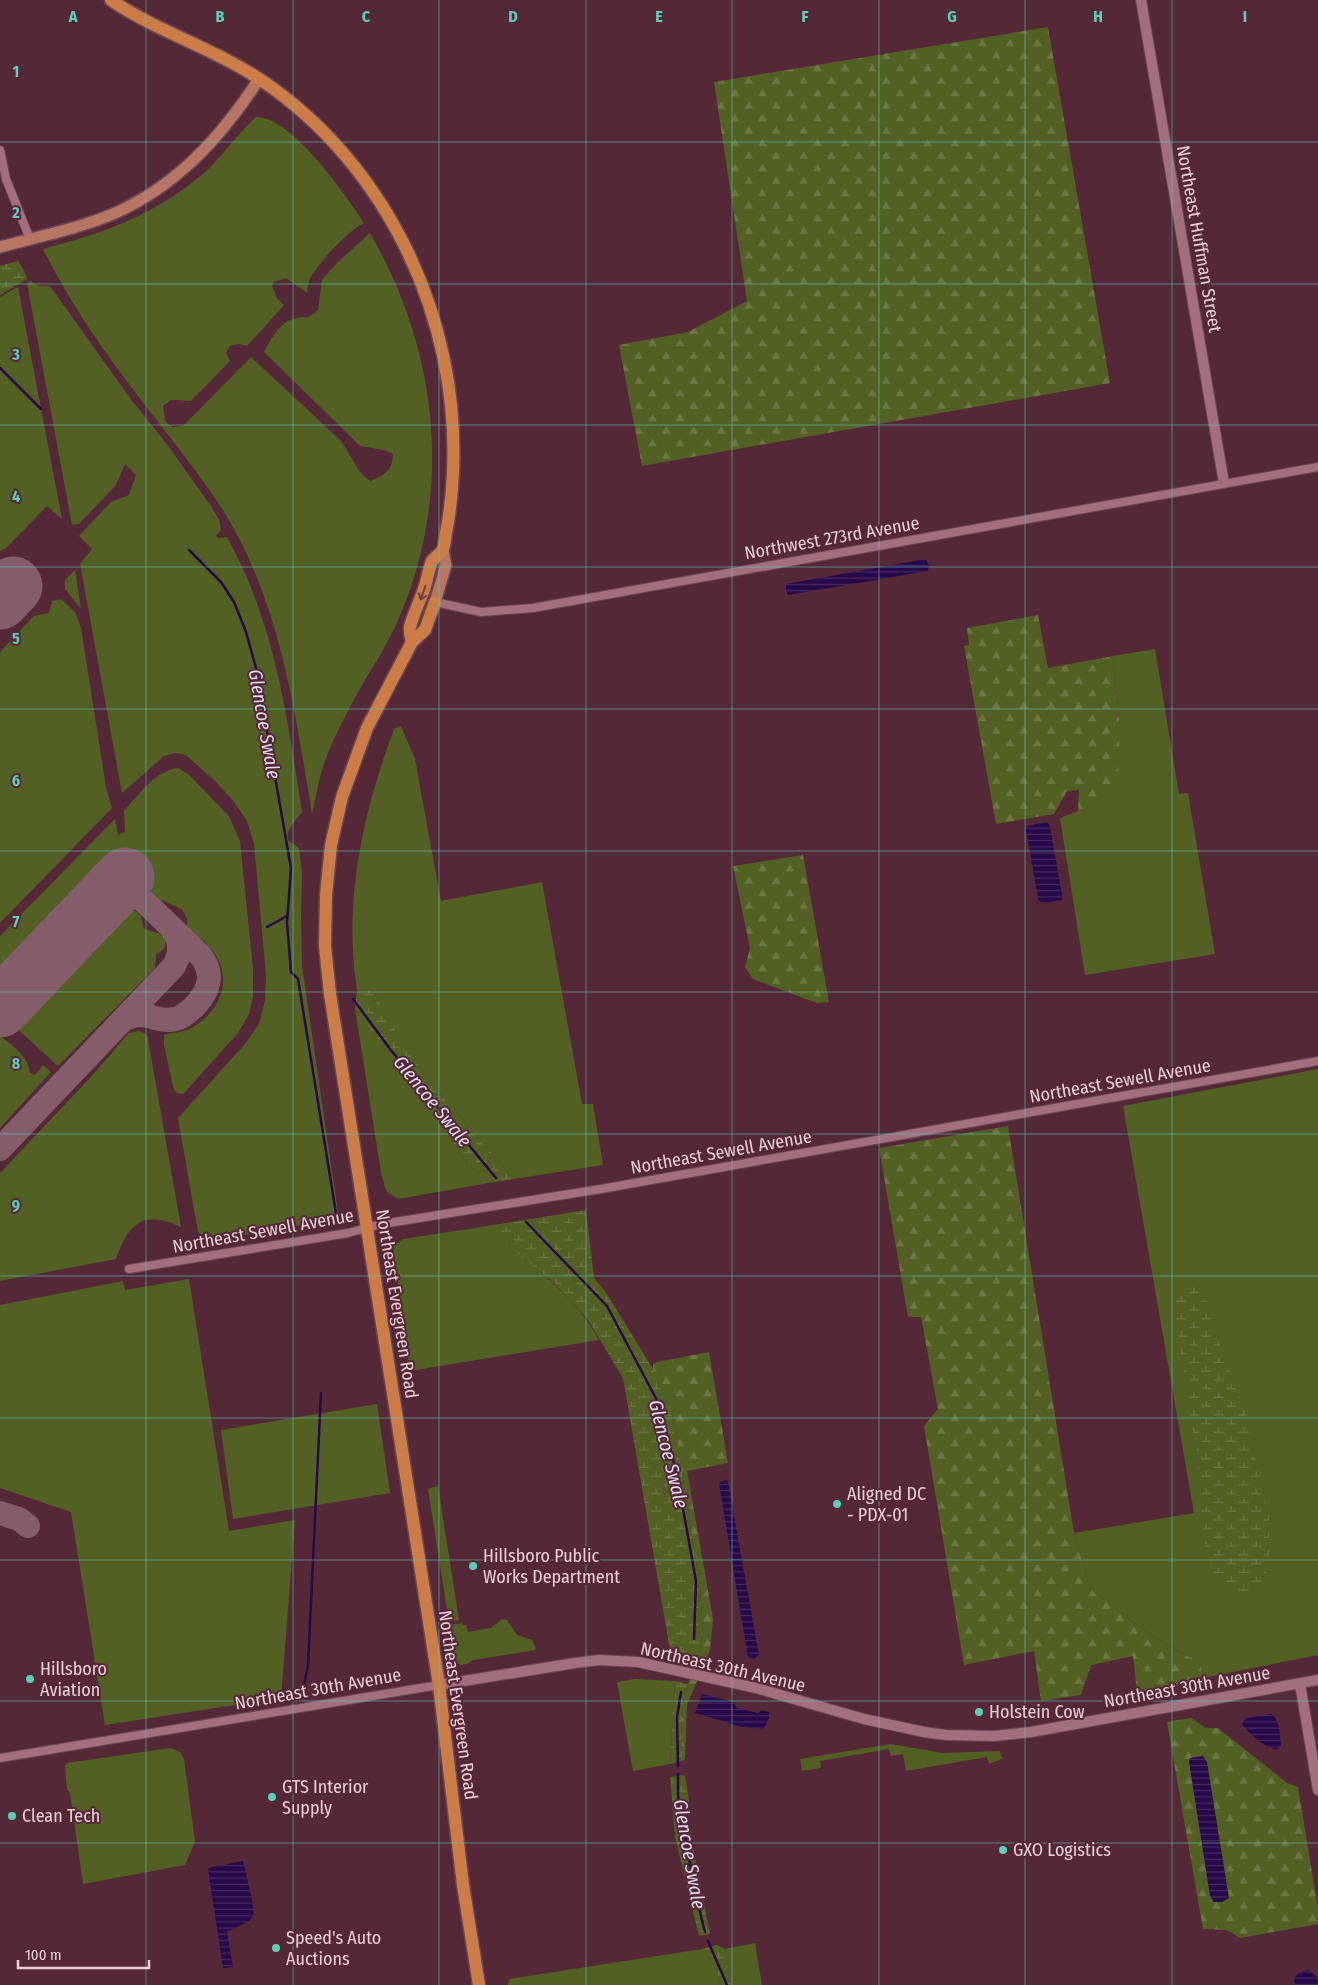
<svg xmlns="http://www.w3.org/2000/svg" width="1318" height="1985" font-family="'Fira Sans Condensed',sans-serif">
  <defs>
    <pattern id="forest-firs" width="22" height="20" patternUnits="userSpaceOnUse" patternTransform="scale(1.25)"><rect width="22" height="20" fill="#536024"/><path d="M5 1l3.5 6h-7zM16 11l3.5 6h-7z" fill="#6c7643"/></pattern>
    <pattern id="wetland-marsh" width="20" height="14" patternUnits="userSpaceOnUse" patternTransform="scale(1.25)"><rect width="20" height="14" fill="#536024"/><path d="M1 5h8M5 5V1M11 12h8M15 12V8" fill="none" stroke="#6c7643"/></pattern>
    <pattern id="water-rules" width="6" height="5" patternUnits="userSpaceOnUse" patternTransform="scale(1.25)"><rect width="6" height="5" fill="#270849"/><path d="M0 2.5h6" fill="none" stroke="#462b62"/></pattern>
  </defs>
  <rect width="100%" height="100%" fill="#552838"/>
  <g fill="#536024">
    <path d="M256 117C290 115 347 196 364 223 348 231 320 261 311 277 308 281 308 287 307 293L286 278 274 282 272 286 277 298 284 305 247 346 240 344 230 346 226 353 230 361 191 401 171 400 163 406 165 421 172 427 183 426 251 357 339 439C351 452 355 472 371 481 386 474 392 471 393 454L384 450 360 446 264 352C271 340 278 324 293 319 306 315 304 322 318 310L322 280 336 264 370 233C440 354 454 496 396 625 386 647 373 666 361 687 347 712 327 749 320 777 317 789 315 801 312 814 295 710 279 597 221 507 192 463 157 422 126 380 95 339 66 295 43 249 104 233 155 215 204 173 223 156 237 134 256 117Z"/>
    <path d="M31 281C37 288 42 285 50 286L130 398 166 443 211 506 219 520 221 530 216 536 218 538 227 537C275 623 287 716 302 812 298 818 283 832 289 841 291 843 297 846 299 848L302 875 301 916 302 966 338 1212 335 1219 211 1241 198 1232 178 1118 245 1044 259 1024 265 1001 266 975 254 844 247 821 234 802 217 783 186 755 176 753 164 756 122 793 80 564 92 549 79 536 111 502 129 495 136 475 125 464 116 485 79 524 72 525 27 283Z"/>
    <path d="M18 287 62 519 47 506 6 548 0 551V297Z"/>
    <path d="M75 570 81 609 65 589V580Z"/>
    <path d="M61 599 75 612 81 628 106 787 112 808 0 923V652L34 616 49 613 52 601Z"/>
    <path d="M1155 649 1179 794 1188 793 1215 954 1085 975 1060 818 1078 811 1102 808 1120 730 1113 656Z"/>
    <path d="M401 726 415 759 441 901 542 882 582 1104H593L603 1165 514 1179 435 1088 397 1036 373 991 357 990C343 901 363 813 394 729Z"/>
    <path d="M178 768 188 774 229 816 240 841 253 969V997L249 1014 238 1033 184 1093 179 1094 175 1091 173 1086 164 1045V1035C173 1032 181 1033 189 1029 220 1014 235 978 212 950 205 941 195 934 187 926V919L182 909 159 899 117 858 106 867 0 980V936L115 819 118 835 125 832 124 811C139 795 154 771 178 768Z"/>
    <path d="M128 911H136L141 916 144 929 158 933 164 937C167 945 164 951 156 954L155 968 58 1066 11 1023 105 924 121 920Z"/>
    <path d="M355 1009 421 1098 469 1166 483 1176 489 1183 398 1199 386 1191 381 1172Z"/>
    <path d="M139 1031 147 1034 181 1227C143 1209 129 1223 116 1259L0 1281V1173L90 1078 129 1033Z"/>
    <path d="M0 1036C12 1045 29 1057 30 1073L35 1075 43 1065 51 1072 0 1128Z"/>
    <path d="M1318 1069V1655L1203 1678 1201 1663 1153 1637 1090 1589 1074 1533 1194 1513 1123 1106Z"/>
    <path d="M481 1227 489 1231C529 1263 574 1294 599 1340L410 1371 393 1246 403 1239Z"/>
    <path d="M189 1279 229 1531 295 1520 281 1698 105 1725 71 1512 0 1488V1305L123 1281 125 1290Z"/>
    <path d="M377 1404 390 1493 233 1519 221 1430Z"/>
    <path d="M438 1486 459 1620 449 1622 428 1489Z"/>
    <path d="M502 1619 507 1620 517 1635 532 1640 536 1650 473 1660 467 1664 460 1665 455 1661 450 1625 463 1623V1625H466L468 1632 491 1628Z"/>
    <path d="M635 1679 675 1681 670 1764 633 1771 617 1682Z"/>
    <path d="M890 1744 943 1753 1000 1751 1002 1759 989 1764 987 1757 906 1771 903 1754 891 1756 889 1749 820 1761 821 1768 802 1771 800 1759Z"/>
    <path d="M170 1748 180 1752 184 1759 195 1842 185 1865 83 1884 70 1792 67 1790 65 1766 67 1763Z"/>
    <path d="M755 1943 762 1985H731L725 1949Z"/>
    <path d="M702 1949 712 1962 722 1985H508L509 1979Z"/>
  </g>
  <g fill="url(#forest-firs)">
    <path d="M1048 27 1110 383 642 466 619 345 688 332 747 301 714 82Z"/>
    <path d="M1038 615 1048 668 1113 656 1120 730 1118 771 1102 809 1078 811 1079 790 1067 791 1054 814 996 824 964 646 969 645 967 628Z"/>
    <path d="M803 855 829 1002 817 1003 753 979 745 967 750 948 733 866Z"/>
    <path d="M1008 1126 1074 1533 1090 1589 1153 1637 1201 1663 1203 1682 1137 1692 1133 1656 1091 1665 1081 1695 1041 1701 1034 1651 964 1665 924 1426 938 1409 921 1317H908L879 1148Z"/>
    <path d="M709 1352 728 1463 687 1471 713 1619 710 1650 687 1705 685 1759 682 1761 681 1716 688 1684 697 1661 703 1636 700 1585 673 1417 653 1369V1364L657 1362Z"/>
    <path d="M1191 1718 1206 1728H1218L1287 1783 1298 1787 1318 1909V1924L1240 1938 1227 1930 1203 1929 1167 1722Z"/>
  </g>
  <g fill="url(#wetland-marsh)">
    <path d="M18 261 24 270 27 279 0 295V266Z"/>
    <path d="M357 990 373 991 398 1036 435 1088 514 1179 489 1183 483 1176 469 1166 421 1098 355 1009Z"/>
    <path d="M586 1210 594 1278 605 1291 653 1369 673 1417 700 1585 703 1636 697 1661H672L623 1378 588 1320 554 1283 489 1231 481 1227Z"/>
    <path d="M1193 1283H1201L1214 1329 1245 1412 1269 1518V1556L1265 1581 1239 1597 1212 1571 1201 1525 1197 1450 1190 1415 1174 1305 1176 1291Z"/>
    <path d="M675 1681 688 1684 681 1716 682 1761 670 1764Z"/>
    <path d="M685 1775 689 1801 686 1812 710 1934 699 1936 675 1836 670 1777Z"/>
    <path d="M717 1945 725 1949 731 1985H722L712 1962 702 1949Z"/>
  </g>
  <g fill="url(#water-rules)">
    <path d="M926 559 929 565 928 571 788 595 786 590V584Z"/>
    <path d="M1047 822 1050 826 1062 895V900L1046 903 1040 902 1038 898 1026 830 1027 826Z"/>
    <path d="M726 1480 728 1482 759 1655 754 1659 748 1657 719 1484 720 1482Z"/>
    <path d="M702 1694 734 1702 737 1708 758 1713 762 1710 769 1712V1718L764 1729 742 1727 695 1713Z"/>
    <path d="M1272 1714C1280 1720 1280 1736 1281 1746L1277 1749C1266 1749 1247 1733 1242 1723L1246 1718Z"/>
    <path d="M1203 1756 1207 1762 1229 1898 1222 1902H1214L1210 1896 1189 1762 1190 1758Z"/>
    <path d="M243 1861 252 1899 254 1915 249 1921 227 1932 233 1967 223 1968 208 1869 213 1867Z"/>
    <path d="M1309 1970 1317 1977 1318 1985H1295L1294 1978C1298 1973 1302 1971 1309 1970Z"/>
  </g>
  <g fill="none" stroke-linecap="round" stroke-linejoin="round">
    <g stroke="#270849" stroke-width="2.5">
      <path d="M0 368 41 409"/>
      <path d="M189 550 221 582 234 602 246 632 256 668 291 868 287 923 291 972 298 979 336 1213"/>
      <path d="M267 927 287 916"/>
      <path d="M353 999 390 1049 496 1178"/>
      <path d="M526 1222 607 1306 660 1406 677 1475 696 1581 694 1639"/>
      <path d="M302 1693 308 1666 321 1393"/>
      <path d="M678 1766 677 1717 681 1692"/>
      <path d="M678 1774V1796L695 1892 705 1932"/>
      <path d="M708 1941 727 1985"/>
    </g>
    <g stroke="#855d6a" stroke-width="24">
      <path d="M0 589 6 594"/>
      <path d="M122 880 201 956C215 975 209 991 194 1007 188 1012 182 1018 175 1019 154 1024 148 1007 123 1020"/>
      <path d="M0 1149 174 966C181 953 181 941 172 929"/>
      <path d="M0 1513 19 1519 28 1526"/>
    </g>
    <g stroke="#855d6a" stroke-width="59">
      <path d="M0 600 13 586"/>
      <path d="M0 1008 125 877"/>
    </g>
    <defs>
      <g id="minor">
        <path d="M0 150 6 179 30 239"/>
        <path d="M435 602 481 612 533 608 1318 467"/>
        <path d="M129 1269 348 1233 382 1224 601 1189 1318 1061"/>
        <path d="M0 1758 439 1685"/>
      </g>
      <g id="tertiary">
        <path d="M1141 0 1224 483"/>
        <path d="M1300 1684 1318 1790"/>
        <path d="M439 1685 575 1663 599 1660 638 1662 756 1688 864 1719 924 1732 946 1735 994 1736 1031 1732 1318 1680"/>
      </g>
      <g id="secondary">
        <path d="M0 247C37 237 77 229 113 214 177 186 222 136 259 79"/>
        <path d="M435 602 446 565 443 550"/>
      </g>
      <g id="primary">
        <path d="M111 0C158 32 213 48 261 80 389 166 460 321 453 473 452 494 450 513 446 533 445 538 445 545 443 549 441 554 435 557 432 561 428 571 427 582 423 592 419 603 413 615 410 627 409 631 411 638 412 642"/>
        <path d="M435 602 425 630 412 642 367 728 342 797 331 845 326 895 325 946 330 994 439 1685 463 1885 479 1985"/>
      </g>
    </defs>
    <use href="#minor" stroke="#6a4553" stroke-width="10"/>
    <use href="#tertiary" stroke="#6a4553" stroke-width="12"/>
    <use href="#secondary" stroke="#6a4553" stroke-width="14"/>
    <use href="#primary" stroke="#6a4553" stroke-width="15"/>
    <use href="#minor" stroke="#a36f7f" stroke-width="8"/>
    <use href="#tertiary" stroke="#a36f7f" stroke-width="10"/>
    <use href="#secondary" stroke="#b77663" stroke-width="11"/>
    <use href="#primary" stroke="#cb7c47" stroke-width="12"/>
  </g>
  <defs><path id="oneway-shaft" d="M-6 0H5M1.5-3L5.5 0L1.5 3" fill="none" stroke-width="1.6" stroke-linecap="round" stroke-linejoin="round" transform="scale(1.25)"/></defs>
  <use stroke="#723d3c" href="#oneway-shaft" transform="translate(423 593) rotate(109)"/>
  <path fill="none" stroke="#5dceb9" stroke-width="1" stroke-opacity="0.55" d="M146 0V1985M293 0V1985M439 0V1985M586 0V1985M732 0V1985M879 0V1985M1025 0V1985M1172 0V1985M0 142H1318M0 284H1318M0 425H1318M0 567H1318M0 709H1318M0 851H1318M0 992H1318M0 1134H1318M0 1276H1318M0 1418H1318M0 1560H1318M0 1701H1318M0 1843H1318"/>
  <g fill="#5dceb9" stroke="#552838" stroke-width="2">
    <circle cx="837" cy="1504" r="5"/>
    <circle cx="473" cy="1566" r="5"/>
    <circle cx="30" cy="1679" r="5"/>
    <circle cx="979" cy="1712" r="5"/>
    <circle cx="272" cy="1797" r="5"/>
    <circle cx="12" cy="1816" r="5"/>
    <circle cx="1003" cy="1850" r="5"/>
    <circle cx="276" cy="1948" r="5"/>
  </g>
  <g text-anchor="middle" stroke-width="4" stroke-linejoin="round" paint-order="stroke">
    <g font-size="18" fill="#eccfd7" stroke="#552838">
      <text transform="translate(1199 239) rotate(80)" y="6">Northeast Huffman Street</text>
      <text transform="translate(832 538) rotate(-10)" y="6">Northwest 273rd Avenue</text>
      <text transform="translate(1120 1081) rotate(-10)" y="6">Northeast Sewell Avenue</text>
      <text transform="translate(721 1152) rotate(-10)" y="6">Northeast Sewell Avenue</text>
      <text transform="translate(263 1231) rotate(-10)" y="6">Northeast Sewell Avenue</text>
      <text transform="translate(397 1304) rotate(81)" y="6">Northeast Evergreen Road</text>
      <text transform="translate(723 1667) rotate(13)" y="6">Northeast 30th Avenue</text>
      <text transform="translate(1187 1687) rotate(-10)" y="6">Northeast 30th Avenue</text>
      <text transform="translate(318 1689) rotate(-10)" y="6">Northeast 30th Avenue</text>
      <text transform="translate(458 1705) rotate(82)" y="6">Northeast Evergreen Road</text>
    </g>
    <g font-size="18" fill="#eccfd7" stroke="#552838" text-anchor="start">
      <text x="847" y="1500">Aligned DC<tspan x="847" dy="21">- PDX-01</tspan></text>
      <text x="483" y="1562">Hillsboro Public<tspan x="483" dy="21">Works Department</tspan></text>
      <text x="40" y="1675">Hillsboro<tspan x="40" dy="21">Aviation</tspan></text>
      <text x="989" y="1718">Holstein Cow</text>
      <text x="282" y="1793">GTS Interior<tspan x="282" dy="21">Supply</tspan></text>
      <text x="22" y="1822">Clean Tech</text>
      <text x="1013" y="1856">GXO Logistics</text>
      <text x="286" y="1944">Speed's Auto<tspan x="286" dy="21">Auctions</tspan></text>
    </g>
    <g font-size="19" font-style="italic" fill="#e2dcf1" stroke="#552838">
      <text transform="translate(265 724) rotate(80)" y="7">Glencoe Swale</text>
      <text transform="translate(433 1101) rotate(51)" y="7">Glencoe Swale</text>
      <text transform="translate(669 1454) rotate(76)" y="7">Glencoe Swale</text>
      <text transform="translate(690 1854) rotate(80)" y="7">Glencoe Swale</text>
    </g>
  </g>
  <g font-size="16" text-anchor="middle" font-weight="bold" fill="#5dceb9" stroke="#552838" stroke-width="4" stroke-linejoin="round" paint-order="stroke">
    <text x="73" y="22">A</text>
    <text x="220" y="22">B</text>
    <text x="366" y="22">C</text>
    <text x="513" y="22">D</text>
    <text x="659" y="22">E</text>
    <text x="805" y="22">F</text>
    <text x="952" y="22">G</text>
    <text x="1098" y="22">H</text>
    <text x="1245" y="22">I</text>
    <text x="16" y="77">1</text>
    <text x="16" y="218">2</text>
    <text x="16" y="360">3</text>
    <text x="16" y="502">4</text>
    <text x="16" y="644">5</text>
    <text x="16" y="786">6</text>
    <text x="16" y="927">7</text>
    <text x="16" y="1069">8</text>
    <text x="16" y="1211">9</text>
  </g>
  <path d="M18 1960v8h131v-8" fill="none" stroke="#eccfd7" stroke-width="2.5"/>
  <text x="25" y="1960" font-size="15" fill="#eccfd7" stroke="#552838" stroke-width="4" paint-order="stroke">100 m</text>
</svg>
